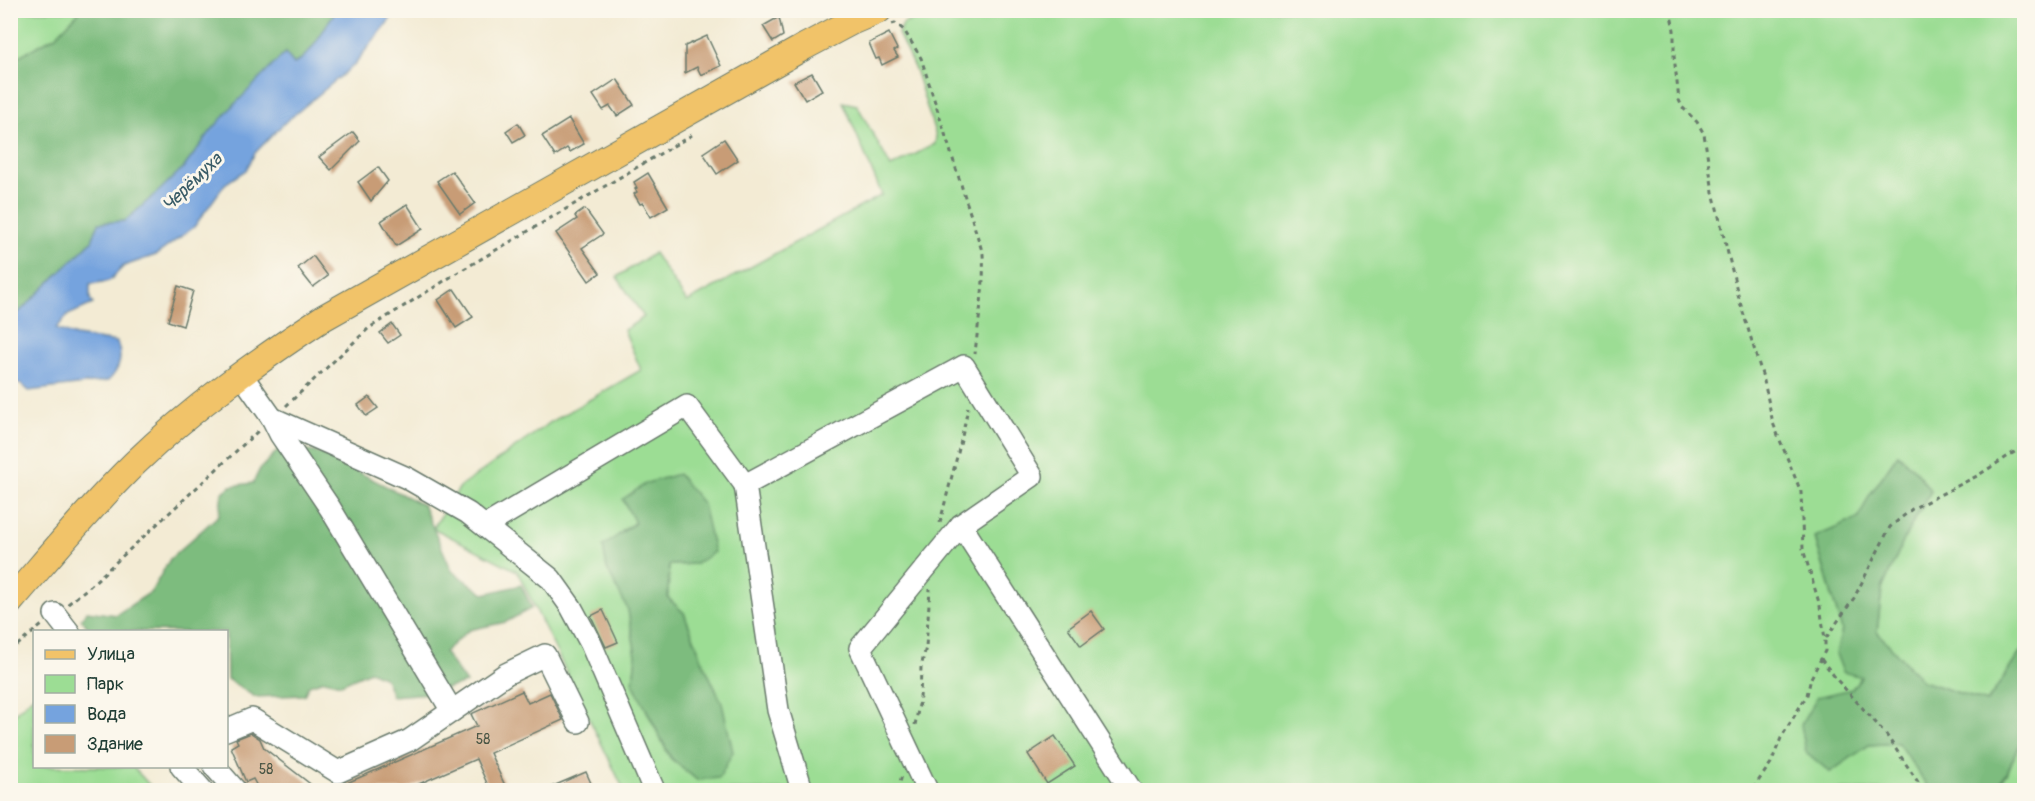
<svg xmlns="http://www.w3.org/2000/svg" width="2035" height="801" font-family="Pangolin,sans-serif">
  <rect width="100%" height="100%" fill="#fbf7ec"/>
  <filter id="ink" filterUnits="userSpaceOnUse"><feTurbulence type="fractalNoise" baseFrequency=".0167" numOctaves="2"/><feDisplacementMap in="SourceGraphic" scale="12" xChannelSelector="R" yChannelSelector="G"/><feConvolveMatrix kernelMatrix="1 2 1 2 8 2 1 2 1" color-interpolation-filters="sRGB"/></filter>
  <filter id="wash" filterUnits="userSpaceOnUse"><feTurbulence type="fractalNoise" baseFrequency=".008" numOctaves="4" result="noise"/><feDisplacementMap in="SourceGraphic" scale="24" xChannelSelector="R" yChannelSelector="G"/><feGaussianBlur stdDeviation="1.35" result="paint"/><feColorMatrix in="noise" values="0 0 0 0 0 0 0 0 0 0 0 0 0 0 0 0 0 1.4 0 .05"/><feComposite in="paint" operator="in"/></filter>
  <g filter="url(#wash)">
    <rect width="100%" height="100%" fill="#f3ebd4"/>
    <g fill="#9cdd94" stroke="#5e8d64" stroke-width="1.5" fill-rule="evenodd">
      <path d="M950 10 2024 11V647L1987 702 1922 681 1877 632 1882 589 1907 533 1931 491 1915 470 1898 454 1869 496 1859 518 1815 538 1842 630 1837 654 1843 671 1861 676 1852 689 1830 772 1869 745 1899 743 1930 790H624L517 571 433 528 460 487 551 422 641 370 624 330 644 317 617 277 654 253 687 302 882 195 843 102 857 105 891 167 935 144 936 136 916 72 898 33 904 23ZM623 500 696 564 669 565 668 598 684 613 705 667 722 703 697 780 670 758 633 683 636 655 628 610 622 531 635 522Z"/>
      <path d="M11 11H80L56 36 19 56 11 64Z"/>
      <path d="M34 695V766L133 767 154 790H11V717Z"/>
      <path d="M2024 740V790H1993L2007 774 2016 751Z"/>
    </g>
    <g fill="#7dbc7e" stroke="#4e7c59" stroke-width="1.5">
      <path d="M80 11H336C322 29 315 52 294 64L285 53 211 131 185 166 161 189 125 221 99 223 92 241 11 320 10 64 19 56 56 36Z"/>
      <path d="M281 447 321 453 423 505 452 571 484 594 521 585 532 608 506 622 469 630 444 652 466 683 429 693 392 696 385 678 370 671 341 684 324 680 309 685 304 695 255 697 227 679 226 632 91 631 81 619 87 611 116 615 151 592 170 559 219 515 222 493 231 486 253 483 260 469Z"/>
      <path d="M1898 454 1915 470 1931 491 1907 533 1882 589 1877 632 1922 681 1987 702 2024 647V740L2016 751 2007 773 1993 790H1930L1898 743 1869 745 1830 772 1806 752 1801 725 1817 697 1852 689 1861 677 1843 672 1836 654 1842 630 1815 537 1859 518 1869 496Z"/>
      <path d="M678 474 703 504 714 552 696 564 669 565 668 598 684 613 705 667 722 703 733 752 719 778 697 780 671 758 633 683 636 655 628 610 607 569 603 546 635 523 623 499 647 483Z"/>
    </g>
    <path fill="#75a3de" stroke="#4a7089" stroke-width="1.5" d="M336 11H395L389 21 353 66 282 125 255 153 246 170 225 184 194 227 156 255 124 266 109 281 90 284V299L93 304 68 315 56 329 76 336 117 342C123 358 120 369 108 381L29 391 20 383 11 385V320L92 241 99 223 125 221 161 189 185 166 211 131 231 108 285 53 294 64C315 52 322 29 336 11Z"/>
    <g id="blocks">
      <g fill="#c89c76">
        <path d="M779 17 783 36 773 42 763 26Z"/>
        <path d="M889 33 897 49 894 51 898 57 882 65 879 58 876 59 869 43Z"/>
        <path d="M707 36 721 66 701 75 697 67 685 73V46Z"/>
        <path d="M812 73 822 90 805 100 794 82Z"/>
        <path d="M617 79 634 105 617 116 610 106 603 110 593 95Z"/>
        <path d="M569 119 584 144 570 152 567 148 555 156 542 136Z"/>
        <path d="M518 123 525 135 513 142 506 131Z"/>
        <path d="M353 132 360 141 331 170 319 157Z"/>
        <path d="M724 139 738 160 717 174 703 153Z"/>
        <path d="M378 167 388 181 371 201 358 182Z"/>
        <path d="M452 171 475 203 460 214 437 181Z"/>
        <path d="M648 173 668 207 651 217 643 203 640 204 634 194 637 192 635 189 637 188 634 182Z"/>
        <path d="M407 204 423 229 396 246 381 221Z"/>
        <path d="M585 209 603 234 582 248 600 273 589 281 556 233 577 219 575 216Z"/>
        <path d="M313 256 328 276 313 287 298 268Z"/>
        <path d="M178 286 193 291 183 326 168 321Z"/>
        <path d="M454 289 473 317 456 328 438 300Z"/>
        <path d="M392 324 400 335 388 343 380 333Z"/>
        <path d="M369 397 378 408 366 416 358 405Z"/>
        <path d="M603 610 618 642 606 647 591 616Z"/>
        <path d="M1091 611 1104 629 1081 646 1068 628Z"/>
        <path d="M522 691 528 703 550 693 563 720 490 753 507 790H490L476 759 405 790H331L477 726 471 714Z"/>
        <path d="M251 733 260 739 264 748 318 790H259L253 779 246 782 231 747 238 743 236 739Z"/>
        <path d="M1055 736 1075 766 1047 784 1028 754Z"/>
        <path d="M586 772 594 790H544Z"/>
      </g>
    </g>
  </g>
  <g filter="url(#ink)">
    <use href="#blocks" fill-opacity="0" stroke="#697a6c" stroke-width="1.5"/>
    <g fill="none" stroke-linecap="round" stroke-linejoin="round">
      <defs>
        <g id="minor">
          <path d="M241 374 272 418 407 478 468 513 551 579 571 607 591 644 654 790"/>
          <path d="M272 418 280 434 330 508 452 711"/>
          <path d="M961 525 1131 790"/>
          <path d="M485 526 687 406 745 485"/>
          <path d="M55 614 69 632"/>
          <path d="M226 730 252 719 338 772 410 740 506 674 545 655 578 722"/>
          <path d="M181 766 202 790"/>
          <path d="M214 766 235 790"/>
          <path d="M802 790 778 710 745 485 964 366 1032 476 961 525 860 648 927 790"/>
        </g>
        <path id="major" d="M10 602C51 555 91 506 135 463 192 408 256 362 323 318L804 47 851 22 879 10"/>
      </defs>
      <use href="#minor" stroke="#697a6c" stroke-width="24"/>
      <use href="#major" stroke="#697a6c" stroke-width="28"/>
      <g stroke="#697a6c" stroke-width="3" stroke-dasharray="4.5 4.5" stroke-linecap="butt">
        <path d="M1670 10 1674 30V56L1679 100 1682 107 1697 122 1704 134 1713 192 1739 299 1764 381 1773 423 1801 492 1803 549 1820 606 1825 639V651L1811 678 1807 695 1781 738 1771 763 1752 790"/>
        <path d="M892 24 895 23 904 30 921 58 983 254C985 288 978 321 975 354"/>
        <path d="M286 406 369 328 457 273 692 135"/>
        <path d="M940 523C949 484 961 447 968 407"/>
        <path d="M68 604 89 587 258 431"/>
        <path d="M1826 638 1854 598 1890 527 1912 509 1977 476 2024 446"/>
        <path d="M10 651 42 625"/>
        <path d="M1821 659 1838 681 1885 733 1918 782 1920 790"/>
        <path d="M915 725 920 700 921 667 926 647 930 589"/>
        <path d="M898 790 902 775"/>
      </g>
      <use href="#minor" stroke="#fff" stroke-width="21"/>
      <use href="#major" stroke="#f1c369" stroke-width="26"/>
    </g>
  </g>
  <g text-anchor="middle" stroke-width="6" stroke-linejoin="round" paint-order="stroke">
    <g font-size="14" fill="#495544">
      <text x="483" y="744">58</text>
      <text x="266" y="774">58</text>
    </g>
    <g font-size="18" font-style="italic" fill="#395c67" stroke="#fbf7ec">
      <text transform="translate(192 182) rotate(-44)" y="6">Черёмуха</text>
    </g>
  </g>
  <rect width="2035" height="801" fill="none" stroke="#fbf7ec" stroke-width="36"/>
  <rect x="33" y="630" width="195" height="138" fill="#fbf7ec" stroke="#a3ada2" stroke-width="1.5"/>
  <rect x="45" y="650" width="30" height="9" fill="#f1c369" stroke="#a3ada2" stroke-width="1.5"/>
  <text x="87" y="660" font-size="18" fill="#1f3d34">Улица</text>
  <rect x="45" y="675" width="30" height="18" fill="#9cdd94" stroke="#a3ada2" stroke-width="1.5"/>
  <text x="87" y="690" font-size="18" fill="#1f3d34">Парк</text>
  <rect x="45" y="705" width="30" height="18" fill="#75a3de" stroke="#a3ada2" stroke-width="1.5"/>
  <text x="87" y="720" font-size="18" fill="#1f3d34">Вода</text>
  <rect x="45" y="735" width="30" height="18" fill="#c89c76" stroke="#a3ada2" stroke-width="1.5"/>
  <text x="87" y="750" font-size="18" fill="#1f3d34">Здание</text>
</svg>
